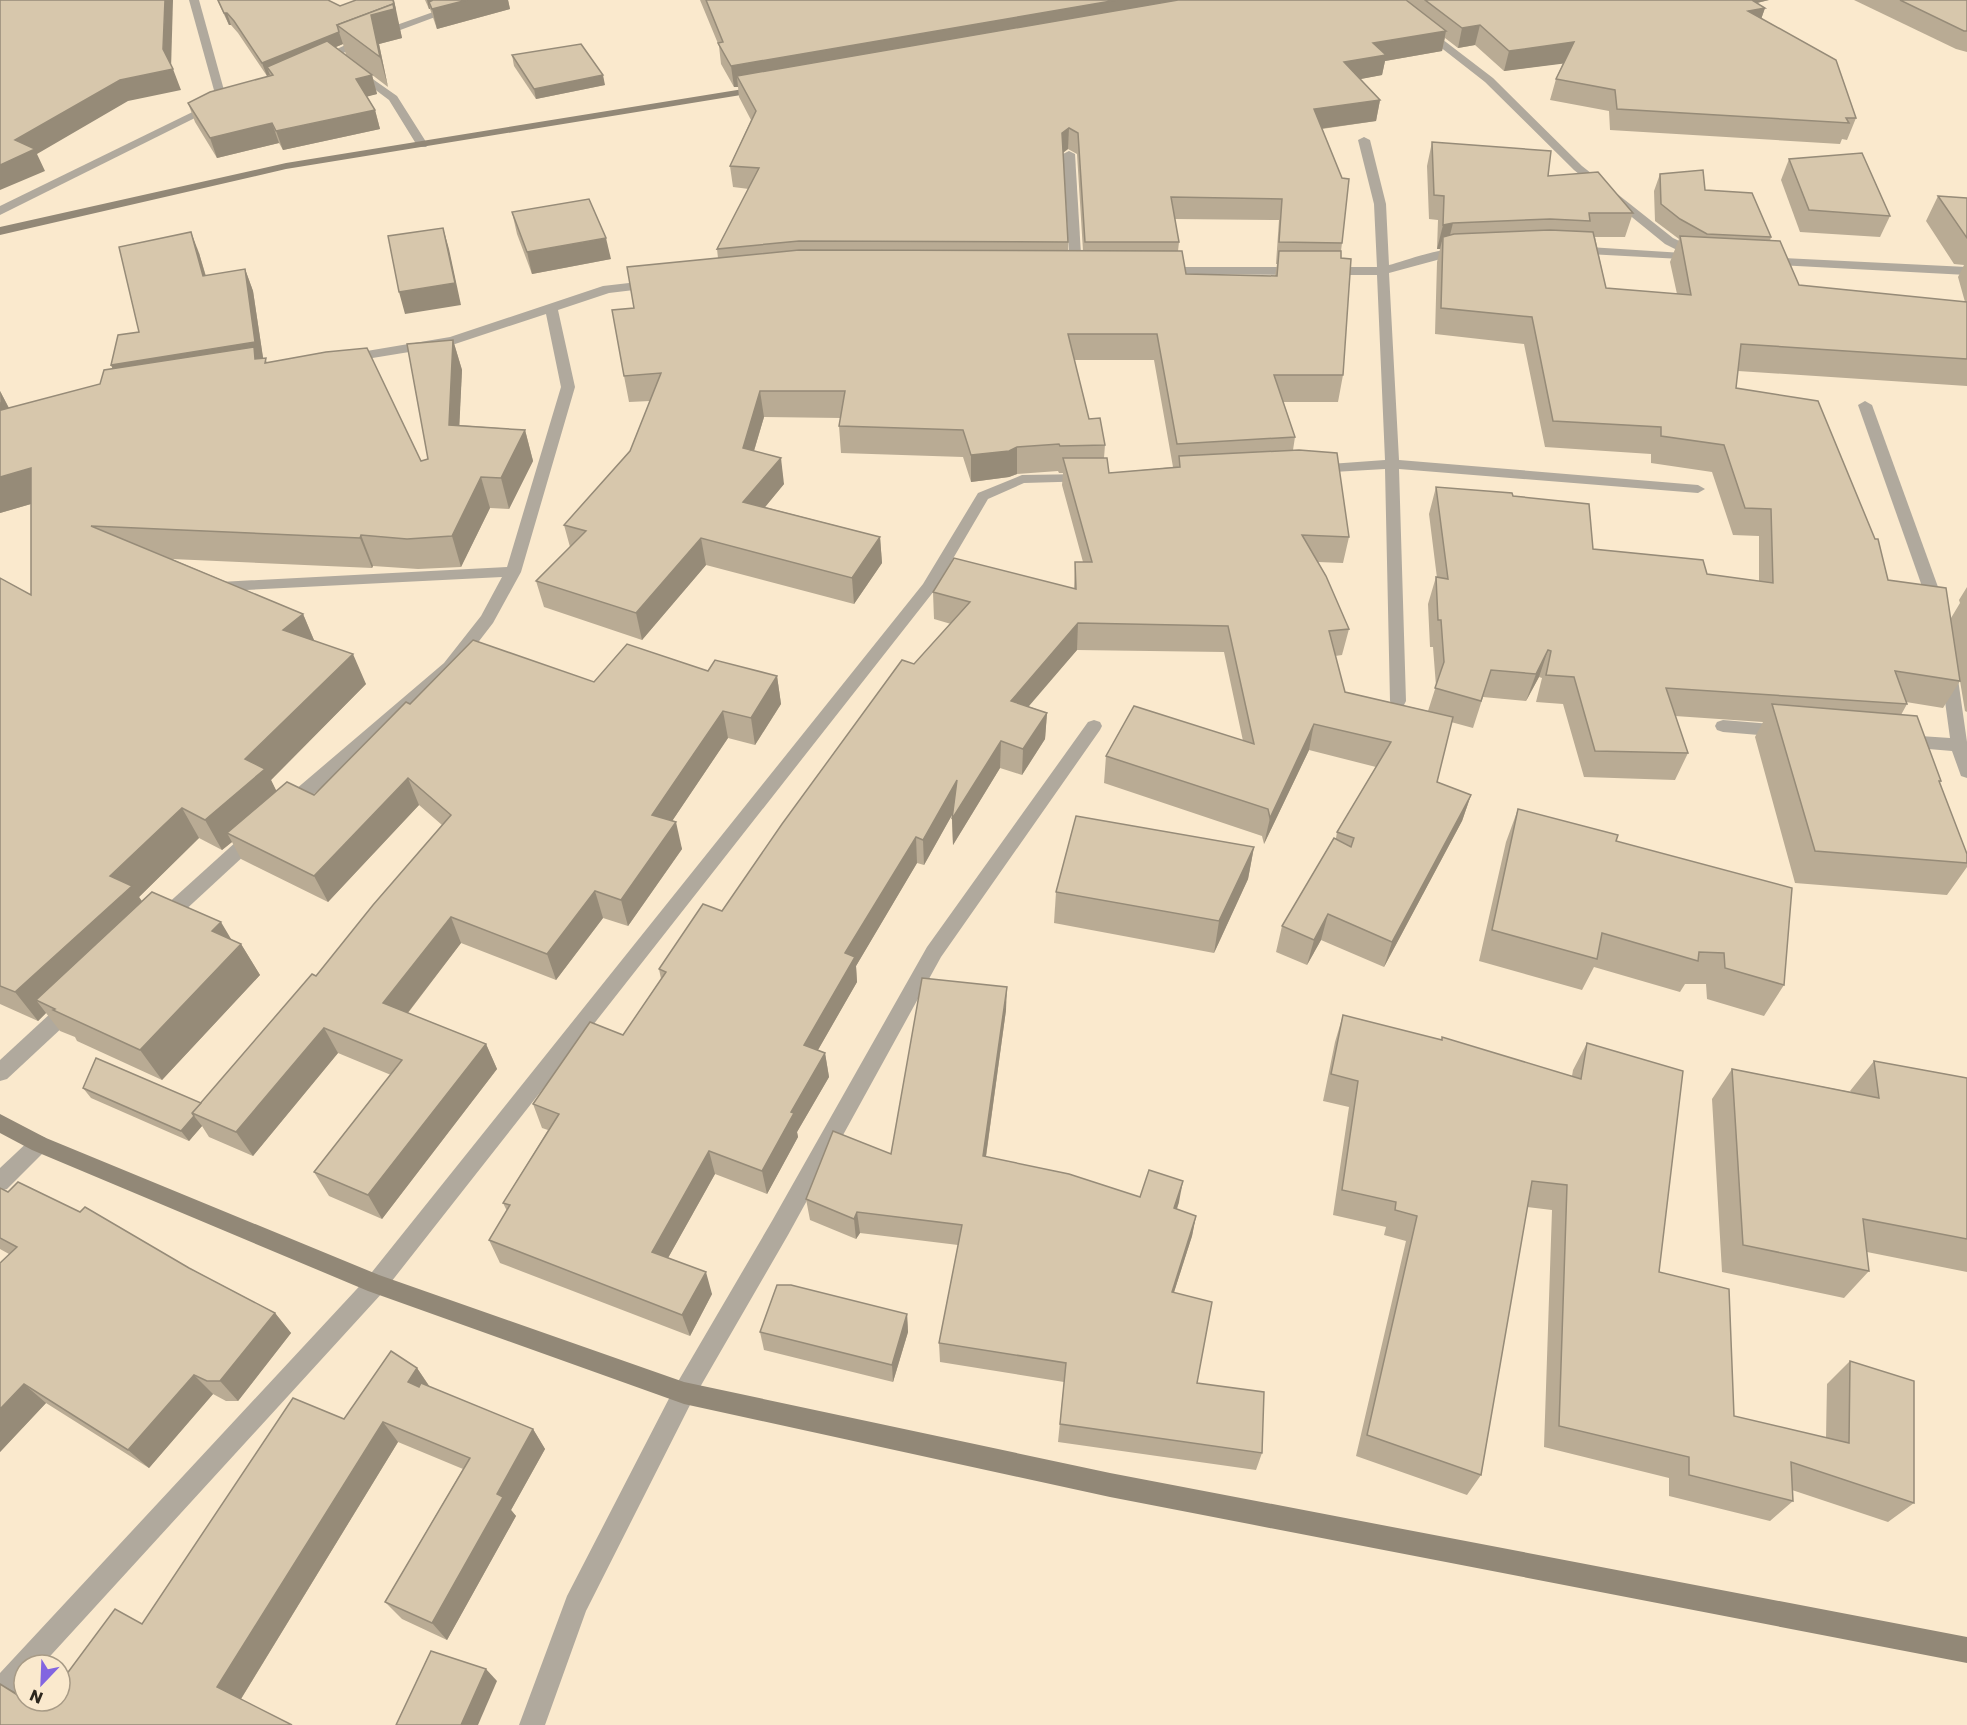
<svg xmlns="http://www.w3.org/2000/svg" width="1967" height="1725" font-family="Poppins,sans-serif">
  <rect width="100%" height="100%" fill="#fae9cd"/>
  <g fill="none" stroke-linecap="round" stroke-linejoin="round">
    <path fill="#b0a99d" fill-rule="evenodd" d="M1069 151 1075 154 1082 271 1076 275 1070 271 1063 154Z"/>
    <g fill="#b0a99d" fill-rule="evenodd">
      <path d="M189 0H199L227 101 226 103H218L217 101Z"/>
      <path d="M467 0H481L368 42 323 62 314 60 360 38Z"/>
      <path d="M1380 0H1391L1493 78 1582 166 1673 238 1698 250 1702 257 1700 260 1569 253 1567 250 1573 246 1683 253 1665 244 1574 170 1485 82Z"/>
      <path d="M357 68 397 96 428 145 426 147H418L389 100 353 73V69Z"/>
      <path d="M213 102 217 103V107L0 215V206Z"/>
      <path d="M1364 137 1370 140 1386 204 1389 265C1406 261 1455 241 1468 253L1466 256 1448 257 1389 273 1399 460 1698 485 1705 489 1698 493 1399 469 1406 701 1404 705H1392L1390 701 1385 469 1316 473 1309 469 1316 465 1385 460 1377 275H1327L1321 271 1327 267H1377L1374 204 1358 140Z"/>
      <path d="M1765 257 1967 267V275L1761 264 1759 261Z"/>
      <path d="M1162 267H1299L1305 271 1299 275 1158 274 1156 271 1158 268Z"/>
      <path d="M655 280 661 284 659 287 609 293 558 310 575 387 521 572 493 623 456 671 294 811 288 812 282 811 279 806 282 801 444 663 481 616 502 577 225 591 217 586 220 582 507 567 561 387 546 314 452 345 348 362 341 358 343 355 450 337 603 286Z"/>
      <path d="M1865 401 1872 405 1946 609 1944 613 1938 614 1930 609 1858 405Z"/>
      <path d="M1087 474 1092 475 1094 478 1092 481 1024 483 988 499 934 591 384 1291 42 1665H24V1685L9 1701 0 1705V1673L368 1277 923 584 978 493 1022 475Z"/>
      <path d="M1949 666 1955 668 1957 672 1967 742V778L1961 776 1952 751 1905 747 1899 745 1897 741 1899 737 1905 735 1950 738 1941 672 1943 668Z"/>
      <path d="M1094 720 1100 722 1102 726 1100 730 941 957 788 1235 692 1401 586 1611 545 1725H519L567 1596 676 1385 772 1221 927 947 1088 722Z"/>
      <path d="M1723 720 1784 725 1790 727 1792 731 1790 735 1784 737 1723 732 1717 730 1715 726 1717 722Z"/>
      <path d="M254 829 260 831 263 836 260 841 168 926 161 928 154 926 152 921 154 916 248 831Z"/>
      <path d="M72 998 79 1000 82 1006 79 1012 7 1079 0 1081V1060L65 1000Z"/>
      <path d="M39 1135 46 1138 49 1144 46 1150 7 1189 0 1191V1168L32 1138Z"/>
    </g>
    <g fill="#928877" fill-rule="evenodd">
      <path d="M762 86 767 89 766 91 286 169 0 235V227L286 163Z"/>
      <path d="M0 1114 46 1138 379 1275 684 1382 1110 1473 1967 1637V1663L1110 1497 684 1404 368 1291 32 1150 0 1133Z"/>
    </g>
  </g>
  <g fill="#b9ab94" fill-rule="evenodd">
    <path d="M217 0H328L340 6 398 21 402 38 379 44 388 87 346 55 343 44 336 47 372 75 377 94 367 96 375 110 380 129 283 150 279 143 217 158 195 122 188 103 270 76V75L267 76 238 33 231 25H229Z"/>
    <path d="M425 0H508L510 9 437 29 430 9H429Z"/>
    <path d="M700 0H1769L1757 3 1765 8 1761 19 1856 118 1847 140 1842 139 1840 144 1610 130 1609 111 1550 100 1556 79 1563 63 1504 71 1475 45 1458 48 1445 38 1442 51 1385 61 1382 75 1360 79 1380 100 1376 121 1322 129 1342 243 1341 251 1343 375 1338 402H1283L1295 437 1293 450 1349 537 1343 563 1318 562 1349 629 1342 655 1335 656 1345 692 1428 711 1436 686 1433 647H1430L1428 604 1436 577 1437 578 1429 514 1436 487 1513 496 1593 549 1707 574 1759 581V536L1733 535 1712 472 1651 463V454L1545 447 1524 344 1435 334 1437 262 1440 249H1437L1438 220 1429 219 1427 166 1432 142 1548 176 1633 213 1625 237H1595L1606 288 1677 294 1670 262 1679 239 1655 221 1654 191 1660 174 1705 190 1771 237 1770 241 1799 285 1965 302 1958 277 1964 265 1954 264 1926 221 1938 196 1967 198V386L1738 371 1736 388 1888 580 1951 618 1960 603 1959 600 1967 587V712L1965 711 1960 681 1943 708 1906 702 1907 704 1901 715 1941 781 1939 783 1967 854V867L1947 895 1795 883 1755 737 1763 722 1675 716 1688 753 1675 780 1584 777 1563 704 1536 702 1542 678 1539 677 1526 701 1483 697 1473 728 1451 722 1437 782 1471 795 1462 821 1384 967 1321 940 1307 965 1276 952 1282 926 1336 838 1337 832 1376 767 1309 750 1264 844 1262 836 1104 783 1106 756 1243 741 1224 652 1077 650 1028 706 1047 713 1045 739 1022 775 1000 768 953 845 952 815 924 865 917 863 856 966 857 982 818 1050 825 1053 829 1077 797 1132 798 1137 767 1194 715 1174 668 1258 712 1294 690 1336 500 1263 489 1240 507 1211 503 1203 548 1130 542 1128 533 1104 623 1035 661 979 659 969 722 911 914 664 951 624 934 619 933 592 1074 588 1075 562H1083L1062 485 1063 473H1059L1058 471 1017 474 1009 477 971 482 963 457 841 453 839 426 841 418 764 417 754 451 784 484 765 507 880 537 882 563 854 604 706 565 642 640 544 607 536 581 570 547 564 525 630 451 650 401 629 402 624 376 634 308 718 258 717 249 749 189 733 187 730 166 751 120 739 97 738 87H734L721 64 719 46ZM1068 149 1077 154 1083 251 1068 250V242L1063 153ZM1175 219 1279 220 1276 264H1277L1275 276 1186 274 1178 251 1179 242ZM1074 360H1154L1173 467 1109 473 1104 458 1105 445 1089 419Z"/>
    <path d="M1854 0H1967V52L1956 49Z"/>
    <path d="M512 55 605 85 536 99 514 66Z"/>
    <path d="M1789 159 1890 216 1880 237 1800 232 1781 180Z"/>
    <path d="M512 212 611 259 532 274 517 234Z"/>
    <path d="M199 253 206 276 245 269 253 291 263 358 267 362 421 461 428 459 453 340 462 370 459 425 525 430 533 461 509 509 490 508 461 567 418 569 373 566 372 568 172 559 303 614 314 640 366 684 271 780 276 791 314 795 410 704 594 682 708 671 777 676 781 704 755 745 728 738 672 821 682 849 628 926 603 918 556 980 461 943 408 1013 486 1044 497 1069 382 1219 329 1196 314 1172 391 1075 338 1053 253 1156 209 1137 202 1126 189 1141 91 1098 83 1088 201 1103 316 976 442 825 419 805 328 902 241 859 232 842 222 850 199 838 139 897 142 901 241 944 260 975 162 1080 77 1041 75 1037 60 1031 46 1013 38 1021 0 1004V578L31 595V504L0 513V391L9 408 100 384 113 369 111 365 139 332Z"/>
    <path d="M1518 809 1616 841 1784 985 1764 1016 1707 999 1706 984H1685L1680 992 1594 967 1582 990 1479 961 1506 842Z"/>
    <path d="M1254 847 1248 879 1214 953 1054 923 1056 892Z"/>
    <path d="M1006 1010 986 1157 1140 1197 1179 1202 1177 1209 1196 1216 1192 1236 1174 1292 1197 1383 1262 1453 1256 1470 1058 1442 1064 1382 940 1362 939 1343 958 1245 860 1233 856 1239 810 1220 806 1199 891 1154Z"/>
    <path d="M1343 1015 1572 1076 1573 1070 1587 1043 1659 1272 1734 1416 1826 1438 1827 1384 1850 1361 1914 1503 1888 1522 1792 1490 1793 1501 1770 1521 1669 1496V1478L1544 1447 1552 1210 1527 1207 1481 1475 1467 1495 1356 1456 1406 1241 1384 1235 1386 1227 1333 1215 1349 1107 1323 1101 1335 1042Z"/>
    <path d="M1874 1061 1967 1078V1272L1867 1252 1869 1271 1844 1298 1722 1272 1712 1099 1732 1069 1851 1092 1850 1091Z"/>
    <path d="M0 1188 189 1268 275 1313 291 1333 238 1401H226L213 1394 149 1468 46 1403 0 1452 9 1254 0 1249Z"/>
    <path d="M907 1314 908 1332 893 1382 764 1350 760 1332Z"/>
    <path d="M417 1368 430 1387 533 1429 545 1449 511 1510 516 1516 447 1640 402 1619 385 1602 463 1469 398 1442 241 1699 0 1725V1684L24 1697V1701H31L42 1708 142 1624 344 1419Z"/>
  </g>
  <g fill="#968b78">
    <path d="M165 0H173L171 69 163 49Z"/>
    <path d="M394 0 402 38 379 44 388 87 380 57 371 15Z"/>
    <path d="M427 0H461L429 2 430 9H429Z"/>
    <path d="M467 0H508L510 9 437 29 432 9Z"/>
    <path d="M1117 0H1231L737 76 738 87H734L731 66Z"/>
    <path d="M1731 0H1769L1728 10Z"/>
    <path d="M1765 8 1758 28 1748 11Z"/>
    <path d="M224 13H227L231 25H229Z"/>
    <path d="M1480 25 1475 45 1458 48 1462 28Z"/>
    <path d="M1446 31 1442 51 1385 61 1382 75 1340 83 1344 62 1373 43Z"/>
    <path d="M339 32 343 44 272 74 267 67 270 75 267 76 262 63Z"/>
    <path d="M1574 42 1568 63 1504 71 1509 51Z"/>
    <path d="M173 69 181 90 128 101 37 154 45 171 0 190V165L15 140 120 80Z"/>
    <path d="M372 75 377 94 362 98 356 79Z"/>
    <path d="M603 75 605 85 536 99 534 89Z"/>
    <path d="M1380 100 1376 121 1311 130 1314 109Z"/>
    <path d="M375 110 380 129 283 150 276 131Z"/>
    <path d="M272 123 279 143 217 158 210 138Z"/>
    <path d="M1069 128 1068 149 1061 154 1062 133Z"/>
    <path d="M1453 223 1447 247 1443 237 1440 249H1437L1443 225Z"/>
    <path d="M443 228 449 249 461 305 405 314 399 292Z"/>
    <path d="M191 232 199 253 212 298 203 276Z"/>
    <path d="M606 238 611 259 532 274 527 252Z"/>
    <path d="M245 269 253 291 264 364 121 387 111 365Z"/>
    <path d="M453 340 462 370 458 455 449 425Z"/>
    <path d="M0 391 14 418 1 410Z"/>
    <path d="M760 391 764 417 747 474 743 448Z"/>
    <path d="M525 430 533 461 509 509 501 478Z"/>
    <path d="M1017 447V474L1009 477 971 482V455Z"/>
    <path d="M781 458 784 484 747 529 743 502Z"/>
    <path d="M31 468 48 499 0 513V477Z"/>
    <path d="M481 477 490 508 461 567 452 536Z"/>
    <path d="M361 535 373 566 372 568 360 538Z"/>
    <path d="M880 537 882 563 854 604 852 578Z"/>
    <path d="M701 538 706 565 642 640 636 613Z"/>
    <path d="M303 614 316 645 283 630Z"/>
    <path d="M1078 623 1077 650 1011 727V701Z"/>
    <path d="M1548 650 1539 677 1526 701 1536 674Z"/>
    <path d="M353 654 366 684 271 780 281 800 227 833 232 842 222 850 205 820 245 759Z"/>
    <path d="M777 676 781 704 755 745 751 718Z"/>
    <path d="M723 711 728 738 658 842 652 815Z"/>
    <path d="M1047 713 1045 739 1022 775 1023 749Z"/>
    <path d="M1314 724 1309 750 1264 844 1270 818Z"/>
    <path d="M1001 741 1000 768 953 845 952 819Z"/>
    <path d="M408 778 419 805 328 902 314 876Z"/>
    <path d="M957 780V806L924 865 923 840Z"/>
    <path d="M1471 795 1462 821 1384 967 1392 942Z"/>
    <path d="M182 808 199 838 139 897 151 915 36 1000 46 1013 38 1021 15 992 110 876Z"/>
    <path d="M676 822 682 849 628 926 621 900Z"/>
    <path d="M916 837 917 863 856 966 857 982 807 1069 804 1045 845 953Z"/>
    <path d="M1254 847 1248 879 1214 953 1219 921Z"/>
    <path d="M595 891 603 918 556 980 547 954Z"/>
    <path d="M1328 914 1321 940 1307 965 1314 940Z"/>
    <path d="M451 917 461 943 396 1028 383 1003Z"/>
    <path d="M221 922 237 949 241 944 260 975 162 1080 140 1050 212 931Z"/>
    <path d="M1007 987 1006 1010 983 1177V1156Z"/>
    <path d="M324 1028 338 1053 253 1156 236 1132Z"/>
    <path d="M486 1044 497 1069 382 1219 368 1195Z"/>
    <path d="M825 1053 829 1077 797 1132 798 1137 767 1194 762 1171 791 1112Z"/>
    <path d="M194 1116 202 1126 189 1141 181 1131Z"/>
    <path d="M709 1151 715 1174 659 1274 652 1252Z"/>
    <path d="M1183 1181 1179 1202 1170 1229 1174 1208Z"/>
    <path d="M857 1212 860 1233 856 1239 854 1219Z"/>
    <path d="M1196 1216 1192 1236 1168 1311 1172 1292Z"/>
    <path d="M706 1272 712 1294 690 1336 682 1315Z"/>
    <path d="M275 1313 291 1333 238 1401 220 1381Z"/>
    <path d="M907 1314 908 1332 893 1382 892 1365Z"/>
    <path d="M417 1368 431 1389 423 1403 408 1382Z"/>
    <path d="M194 1375 213 1394 149 1468 128 1450Z"/>
    <path d="M24 1384 46 1403 0 1452V1409Z"/>
    <path d="M383 1422 398 1442 239 1702 217 1687Z"/>
    <path d="M533 1429 545 1449 511 1510 516 1516 447 1640 432 1623 497 1494Z"/>
    <path d="M486 1669 497 1681 478 1725H461Z"/>
    <path d="M0 1684 24 1697V1699Z"/>
    <path d="M27 1701H31L68 1723 41 1709Z"/>
  </g>
  <g fill="#d7c7ac" stroke="#968b78" stroke-width="1.5">
    <path d="M0 0H165L163 49 173 69 120 80 15 140 35 149 0 165Z"/>
    <path d="M218 0H328L340 6 356 0H393L395 9 393 4 337 25 339 32 262 63 234 21 227 13H224Z"/>
    <path d="M433 0H467L432 9 429 2Z"/>
    <path d="M706 0H1117L731 66 718 43 723 42Z"/>
    <path d="M1178 0H1406L1446 31 1373 43 1386 55 1344 62 1380 100 1314 109 1342 178 1349 179 1342 243 1279 242 1282 199 1171 197 1179 242H1085L1078 133 1069 128 1062 133 1068 242 799 241 717 249 759 168 730 166 756 111 737 76Z"/>
    <path d="M1425 0H1752L1765 8 1748 11 1836 60 1856 118H1846L1849 123 1617 109 1615 90 1556 79 1574 42 1509 51 1480 25 1462 28Z"/>
    <path d="M1900 0H1967V31H1964Z"/>
    <path d="M393 4 394 9 371 15 380 57 337 25Z"/>
    <path d="M327 41 372 75 356 79 375 110 276 131 272 123 210 138 188 103 210 92 273 75 267 67Z"/>
    <path d="M581 44 603 75 534 89 512 55Z"/>
    <path d="M1432 142 1551 151 1548 176 1598 172 1633 213H1589L1590 221 1550 219 1453 223 1443 225 1444 196 1434 195Z"/>
    <path d="M1862 153 1890 216 1809 210 1789 159Z"/>
    <path d="M1703 170 1705 190 1752 193 1771 237 1707 234 1680 219 1661 204 1660 174Z"/>
    <path d="M1938 196 1967 198V238Z"/>
    <path d="M589 199 606 238 527 252 512 212Z"/>
    <path d="M443 228 455 283 399 292 388 236Z"/>
    <path d="M1550 230 1593 232 1606 288 1691 295 1680 236 1780 241 1799 285 1967 302V359L1741 344 1736 388 1818 401 1875 539H1878L1888 580 1946 588 1960 681 1895 671 1907 704 1666 688 1688 753 1595 751 1574 677 1546 675 1551 651 1548 650 1536 674 1491 670 1481 701 1435 688 1444 662 1441 620H1438L1436 577 1448 579 1436 487 1512 493 1513 496 1589 504 1593 549 1703 560 1707 574 1773 583 1771 509 1745 508 1724 445 1661 436V427L1553 421 1532 317 1441 308 1443 237 1454 234Z"/>
    <path d="M191 232 203 276 245 269 255 342 111 365 118 335 139 332 119 247Z"/>
    <path d="M799 250 1182 251 1186 274 1277 276 1279 251H1341V258L1351 259 1343 375H1274L1295 437 1177 444 1157 334H1068L1089 419 1100 418 1105 445 1060 446 1059 444 1017 447 1009 451 971 455 963 430 839 426 845 391H760L743 448 781 458 743 502 880 537 852 578 701 538 636 613 536 581 586 531 564 525 630 451 661 373 624 376 612 310 634 308 627 267Z"/>
    <path d="M453 340 449 425 525 430 501 478 481 477 452 536 407 539 361 535 360 538 91 526 303 614 283 630 353 654 245 759 265 769 205 820 182 808 110 876 132 886 15 992 0 986V578L31 595V468L0 477V402L1 410 100 384 104 370 254 347 255 359 266 358 265 363 326 352 367 348 421 461 428 459 407 344Z"/>
    <path d="M1299 450 1337 453 1349 537 1302 535 1326 576 1349 629 1329 631 1345 692 1453 717 1437 782 1471 795 1392 942 1328 914 1314 940 1282 926 1334 838 1351 847 1354 838 1337 832 1391 742 1314 724 1270 818 1268 809 1106 756 1134 706 1254 744 1228 626 1078 623 1011 701 1047 713 1023 749 1001 741 952 819 957 780 923 840 916 837 845 953 855 957 804 1045 825 1053 791 1112 794 1113 762 1171 709 1151 652 1252 706 1272 682 1315 489 1240 510 1205 503 1203 559 1114 533 1104 590 1022 623 1035 666 972 659 969 703 904 722 911 782 824 902 660 914 664 970 602 933 592 954 558 1076 589 1075 562H1092L1063 458H1107L1109 473 1180 467 1179 456Z"/>
    <path d="M473 640 594 682 627 644 708 671 715 660 777 676 751 718 723 711 652 815 676 822 621 900 595 891 547 954 451 917 383 1003 486 1044 368 1195 314 1172 402 1060 324 1028 236 1132 192 1113 312 974 316 976 373 905 451 815 408 778 314 876 227 833 287 782 314 795 406 702 410 704Z"/>
    <path d="M1772 704 1917 716 1941 781H1939L1967 854V863L1815 851Z"/>
    <path d="M1518 809 1618 835 1616 841 1792 888 1784 985 1725 968 1724 953 1699 952 1698 961 1602 933 1597 959 1492 930Z"/>
    <path d="M1076 816 1254 847 1219 921 1056 892Z"/>
    <path d="M152 892 221 922 212 931 241 944 140 1050 53 1010 55 1009 36 1000Z"/>
    <path d="M922 978 1007 987 983 1156 1069 1174 1140 1197 1149 1170 1183 1181 1174 1208 1196 1216 1172 1292 1212 1302 1197 1383 1264 1392 1262 1453 1060 1424 1066 1363 939 1343 962 1225 857 1212 854 1219 806 1199 833 1131 891 1154Z"/>
    <path d="M1343 1015 1442 1040V1037L1581 1079 1587 1043 1683 1071 1659 1272 1729 1289 1734 1416 1849 1443 1850 1361 1914 1381V1503L1791 1462 1793 1501 1689 1475V1457L1559 1426 1567 1185 1532 1181 1481 1475 1367 1435 1417 1216 1395 1210 1396 1202 1342 1190 1358 1081 1331 1074Z"/>
    <path d="M96 1058 201 1103 192 1113 194 1116 181 1131 83 1088Z"/>
    <path d="M1874 1061 1967 1078V1239L1863 1219 1869 1271 1743 1245 1732 1069 1879 1098Z"/>
    <path d="M18 1182 80 1212 85 1207 189 1268 275 1313 220 1381H207L194 1375 128 1450 24 1384 0 1409V1263L17 1247 0 1238V1188L8 1192Z"/>
    <path d="M777 1285H791L907 1314 892 1365 760 1332Z"/>
    <path d="M391 1351 417 1368 408 1382 419 1387 421 1383 533 1429 497 1494 503 1497 432 1623 385 1602 470 1458 383 1422 217 1687 292 1725H0V1684L24 1699V1701H27L41 1709 47 1701H60V1683L115 1609 142 1624 293 1398 344 1419Z"/>
    <path d="M431 1651 486 1669 461 1725H396Z"/>
  </g>
  <g transform="translate(42 1683) rotate(203)"><circle r="28" fill="#fae9cd" stroke="#a89b86" stroke-width="1.5"/>
  <path d="M0-4.5L10 22L0 15L-10 22Z" fill="#8265e0"/>
  <text y="-9" font-size="16" font-weight="bold" text-anchor="middle" fill="#2c261c">N</text>
  </g>
</svg>
